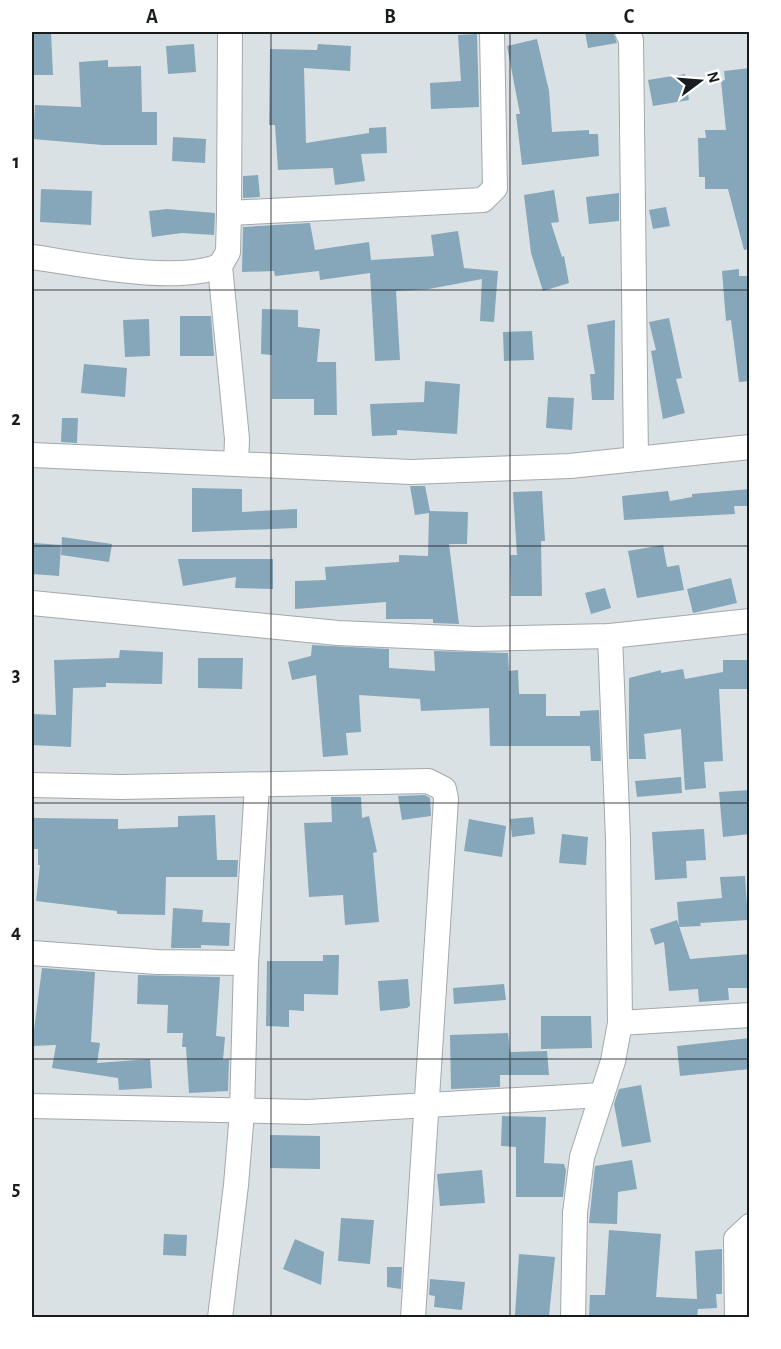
<svg xmlns="http://www.w3.org/2000/svg" width="781" height="1349" font-family="'Alegreya Sans',sans-serif">
  <rect width="100%" height="100%" fill="#dae1e5"/>
  <g fill="#86a6b9">
    <path d="M32 32H51L53 75H32Z"/>
    <path d="M585 32H613L617 43 588 48Z"/>
    <path d="M477 34 479 107 431 109 430 83 461 81 458 35Z"/>
    <path d="M537 39 549 91 552 132 589 130V134H598L599 156 522 165 516 114H520L507 46Z"/>
    <path d="M194 44 196 72 168 74 166 46Z"/>
    <path d="M318 44 351 46 350 71 304 68 306 143 369 133V128L386 127 387 153 361 154 365 181 335 185 333 168 278 170 275 125H269L270 49 317 50Z"/>
    <path d="M108 60V67L141 66 142 112H157V145H102L33 139 35 105 81 107 79 62Z"/>
    <path d="M750 68V249L744 250 728 189H705V177H699L698 138H706L705 130H726L721 81 725 80 724 71Z"/>
    <path d="M685 74 689 100 653 106 648 80Z"/>
    <path d="M173 137 206 139 205 163 172 161Z"/>
    <path d="M258 175 260 197 243 198V176Z"/>
    <path d="M41 189 92 191 91 225 40 222Z"/>
    <path d="M554 190 559 222 551 223 562 257 564 256 569 283 543 291 531 253 524 195Z"/>
    <path d="M619 193V221L589 224 586 197Z"/>
    <path d="M666 207 670 226 653 229 649 210Z"/>
    <path d="M167 209 215 213 214 235 182 233 152 237 149 211Z"/>
    <path d="M310 223 315 250 369 242 371 260 434 256 431 235 458 231 464 268 498 271 494 322 480 321 482 279 429 289 396 291 400 360 375 361 370 273 320 280 319 271 275 276 274 271 242 272 243 227Z"/>
    <path d="M739 269V276H750V381L739 382 731 320 726 321 722 271Z"/>
    <path d="M262 309 298 310V327L320 329 317 362H336L337 415H314V399H272V355L261 354Z"/>
    <path d="M180 316H211L214 356H180Z"/>
    <path d="M669 318 682 378 676 379 685 413 663 419 651 351 656 350 649 322Z"/>
    <path d="M149 319 150 356 125 357 123 320Z"/>
    <path d="M615 320 614 400H592L590 374H595L587 325Z"/>
    <path d="M532 331 534 360 504 361 503 332Z"/>
    <path d="M84 364 127 368 125 397 81 393Z"/>
    <path d="M425 381 460 384 457 434 397 430V435L372 436 370 404 424 402Z"/>
    <path d="M548 397 574 398 572 430 546 428Z"/>
    <path d="M62 418H78L77 443 61 442Z"/>
    <path d="M410 486H425L430 511 468 512 467 544H449L459 624 433 623V619H386V602L295 609V581L326 580 325 567 399 562V555L428 556 429 513 415 515Z"/>
    <path d="M192 488 242 489V512L297 509V528L192 532Z"/>
    <path d="M750 489V506H734L735 514 624 520 622 496 668 491 670 501 692 497V494Z"/>
    <path d="M542 491 545 541H541L542 596H511L510 555H517L513 492Z"/>
    <path d="M62 537 112 544 109 562 61 555Z"/>
    <path d="M34 543 61 545 59 576 32 574Z"/>
    <path d="M663 545 667 567 679 565 684 590 637 598 628 551Z"/>
    <path d="M178 559H273V589L235 588 236 577 183 586Z"/>
    <path d="M731 578 737 603 693 613 687 589Z"/>
    <path d="M605 588 611 608 591 614 585 593Z"/>
    <path d="M312 645 389 649V668L435 671 434 651 508 653 509 671 518 670 519 694H546V716H580V711L599 710 601 761H591L590 746H490L489 708 421 711 420 699 359 695 361 732 346 733 348 755 323 757 316 675 292 680 288 662 311 656Z"/>
    <path d="M120 650 163 652 162 684 106 683V687L73 688 71 747 32 745V714L56 715 54 660 119 658Z"/>
    <path d="M198 658H243L242 689 198 688Z"/>
    <path d="M723 660H750V689H719L723 761 704 762 706 788 685 790 681 729 644 734 646 759H629V678L661 670V673L683 669 685 679 723 672Z"/>
    <path d="M681 777 682 793 637 797 635 781Z"/>
    <path d="M750 790V834L723 837 719 792Z"/>
    <path d="M425 795 430 798 431 816 402 820 398 796Z"/>
    <path d="M331 797H361L362 818 369 816 377 852 373 853 379 922 345 925 343 895 309 897 304 823 332 822Z"/>
    <path d="M215 815 217 860H238L237 877H166L165 915 117 914V911L36 901 40 865H38V849H32V818L118 819V829L178 827V816Z"/>
    <path d="M533 817 535 834 512 837 510 819Z"/>
    <path d="M469 819 506 826 502 857 464 851Z"/>
    <path d="M704 829 706 860 686 861 687 878 655 880 652 832Z"/>
    <path d="M562 834 588 837 586 865 559 863Z"/>
    <path d="M745 876 748 920 700 923 701 926 679 927 677 902 722 898 720 877Z"/>
    <path d="M173 908 203 910 202 922 230 923 229 946 201 945V948H171Z"/>
    <path d="M677 920 690 959 750 954V988H728L729 1000 699 1002 698 989 669 991 664 942 655 945 650 929Z"/>
    <path d="M323 955H339L338 995 304 994V1011L289 1010V1027L266 1026 267 961H323Z"/>
    <path d="M42 968 95 972 91 1042 100 1043 97 1063 150 1059 152 1088 119 1090 118 1078 52 1068 56 1045 32 1046Z"/>
    <path d="M138 975 220 977 216 1036 225 1037 223 1060 229 1059 228 1091 189 1093 186 1047H182L183 1033H167L168 1005 137 1004Z"/>
    <path d="M408 979 410 1006 407 1008 380 1011 378 981Z"/>
    <path d="M504 984 506 1000 454 1004 453 988Z"/>
    <path d="M541 1016H591L592 1048 541 1049Z"/>
    <path d="M508 1033 510 1052 547 1051 549 1075H500V1087L451 1089 450 1035Z"/>
    <path d="M750 1038V1069L680 1076 677 1046Z"/>
    <path d="M641 1085 651 1142 622 1147 614 1104 619 1089Z"/>
    <path d="M502 1116 546 1117 544 1163 564 1164 566 1170 563 1197H516V1147L501 1146Z"/>
    <path d="M270 1135 320 1136V1169L270 1168Z"/>
    <path d="M632 1160 637 1189 618 1192 617 1224 589 1223 595 1166Z"/>
    <path d="M482 1170 485 1203 440 1206 437 1174Z"/>
    <path d="M341 1218 374 1220 370 1264 338 1261Z"/>
    <path d="M609 1230 661 1234 656 1297 697 1299 695 1251 722 1249V1294H716L717 1308 698 1309 697 1317H589L590 1295H605Z"/>
    <path d="M164 1234 187 1235 186 1256 163 1255Z"/>
    <path d="M295 1239 324 1252 321 1285 283 1269Z"/>
    <path d="M519 1254 555 1257 549 1316 515 1315Z"/>
    <path d="M387 1267H402L401 1289 387 1287Z"/>
    <path d="M430 1279 465 1282 462 1310 434 1307 435 1296 429 1295Z"/>
  </g>
  <g fill="none" stroke-linecap="round" stroke-linejoin="round">
    <defs>
      <g id="minor">
        <path d="M627 32 631 40 636 459"/>
        <path d="M229 213 483 200 495 188 492 32"/>
        <path d="M32 257C83 264 172 284 220 266"/>
        <path d="M32 455 236 464 237 439 220 266 228 252 229 213 230 32"/>
        <path d="M236 464 411 472 570 466 750 447"/>
        <path d="M32 603 338 633 475 639 610 636 750 621"/>
        <path d="M32 785 121 787 428 781 444 789 446 799 413 1318"/>
        <path d="M32 953 157 962 246 963"/>
        <path d="M620 1023 750 1015"/>
        <path d="M32 1106 308 1112 602 1095"/>
        <path d="M220 1318 236 1185 242 1112 246 963 257 785"/>
        <path d="M573 1318 575 1213 582 1157 613 1061 620 1023 618 839 610 636"/>
        <path d="M737 1318 736 1239 750 1226"/>
      </g>
    </defs>
    <use href="#minor" stroke="#a2a8ac" stroke-width="26"/>
    <use href="#minor" stroke="#fff" stroke-width="24"/>
  </g>
  <path fill="none" stroke="#191c1d" stroke-width="1.5" stroke-opacity="0.55" d="M271 32V1318M510 32V1318M32 290H750M32 546H750M32 803H750M32 1059H750"/>
  <rect width="781" height="1349" fill="none" stroke="#ffffff" stroke-width="66"/>
  <g transform="translate(700 81) rotate(74)" stroke="#ffffff" stroke-width="4.5" paint-order="stroke">
  <path d="M0-4.5L10 22L0 15L-10 22Z" fill="#191c1d"/>
  <text y="-9" font-size="16" font-weight="bold" text-anchor="middle" fill="#191c1d">N</text>
  </g>
  <rect x="33" y="33" width="715" height="1283" fill="none" stroke="#191c1d" stroke-width="2"/>
  <g font-size="20" text-anchor="middle" font-weight="bold" fill="#191c1d">
    <text x="152" y="23">A</text>
    <text x="390" y="23">B</text>
    <text x="629" y="23">C</text>
    <text x="16" y="168">1</text>
    <text x="16" y="425">2</text>
    <text x="16" y="681">3</text>
    <text x="16" y="938">4</text>
    <text x="16" y="1195">5</text>
  </g>
</svg>
